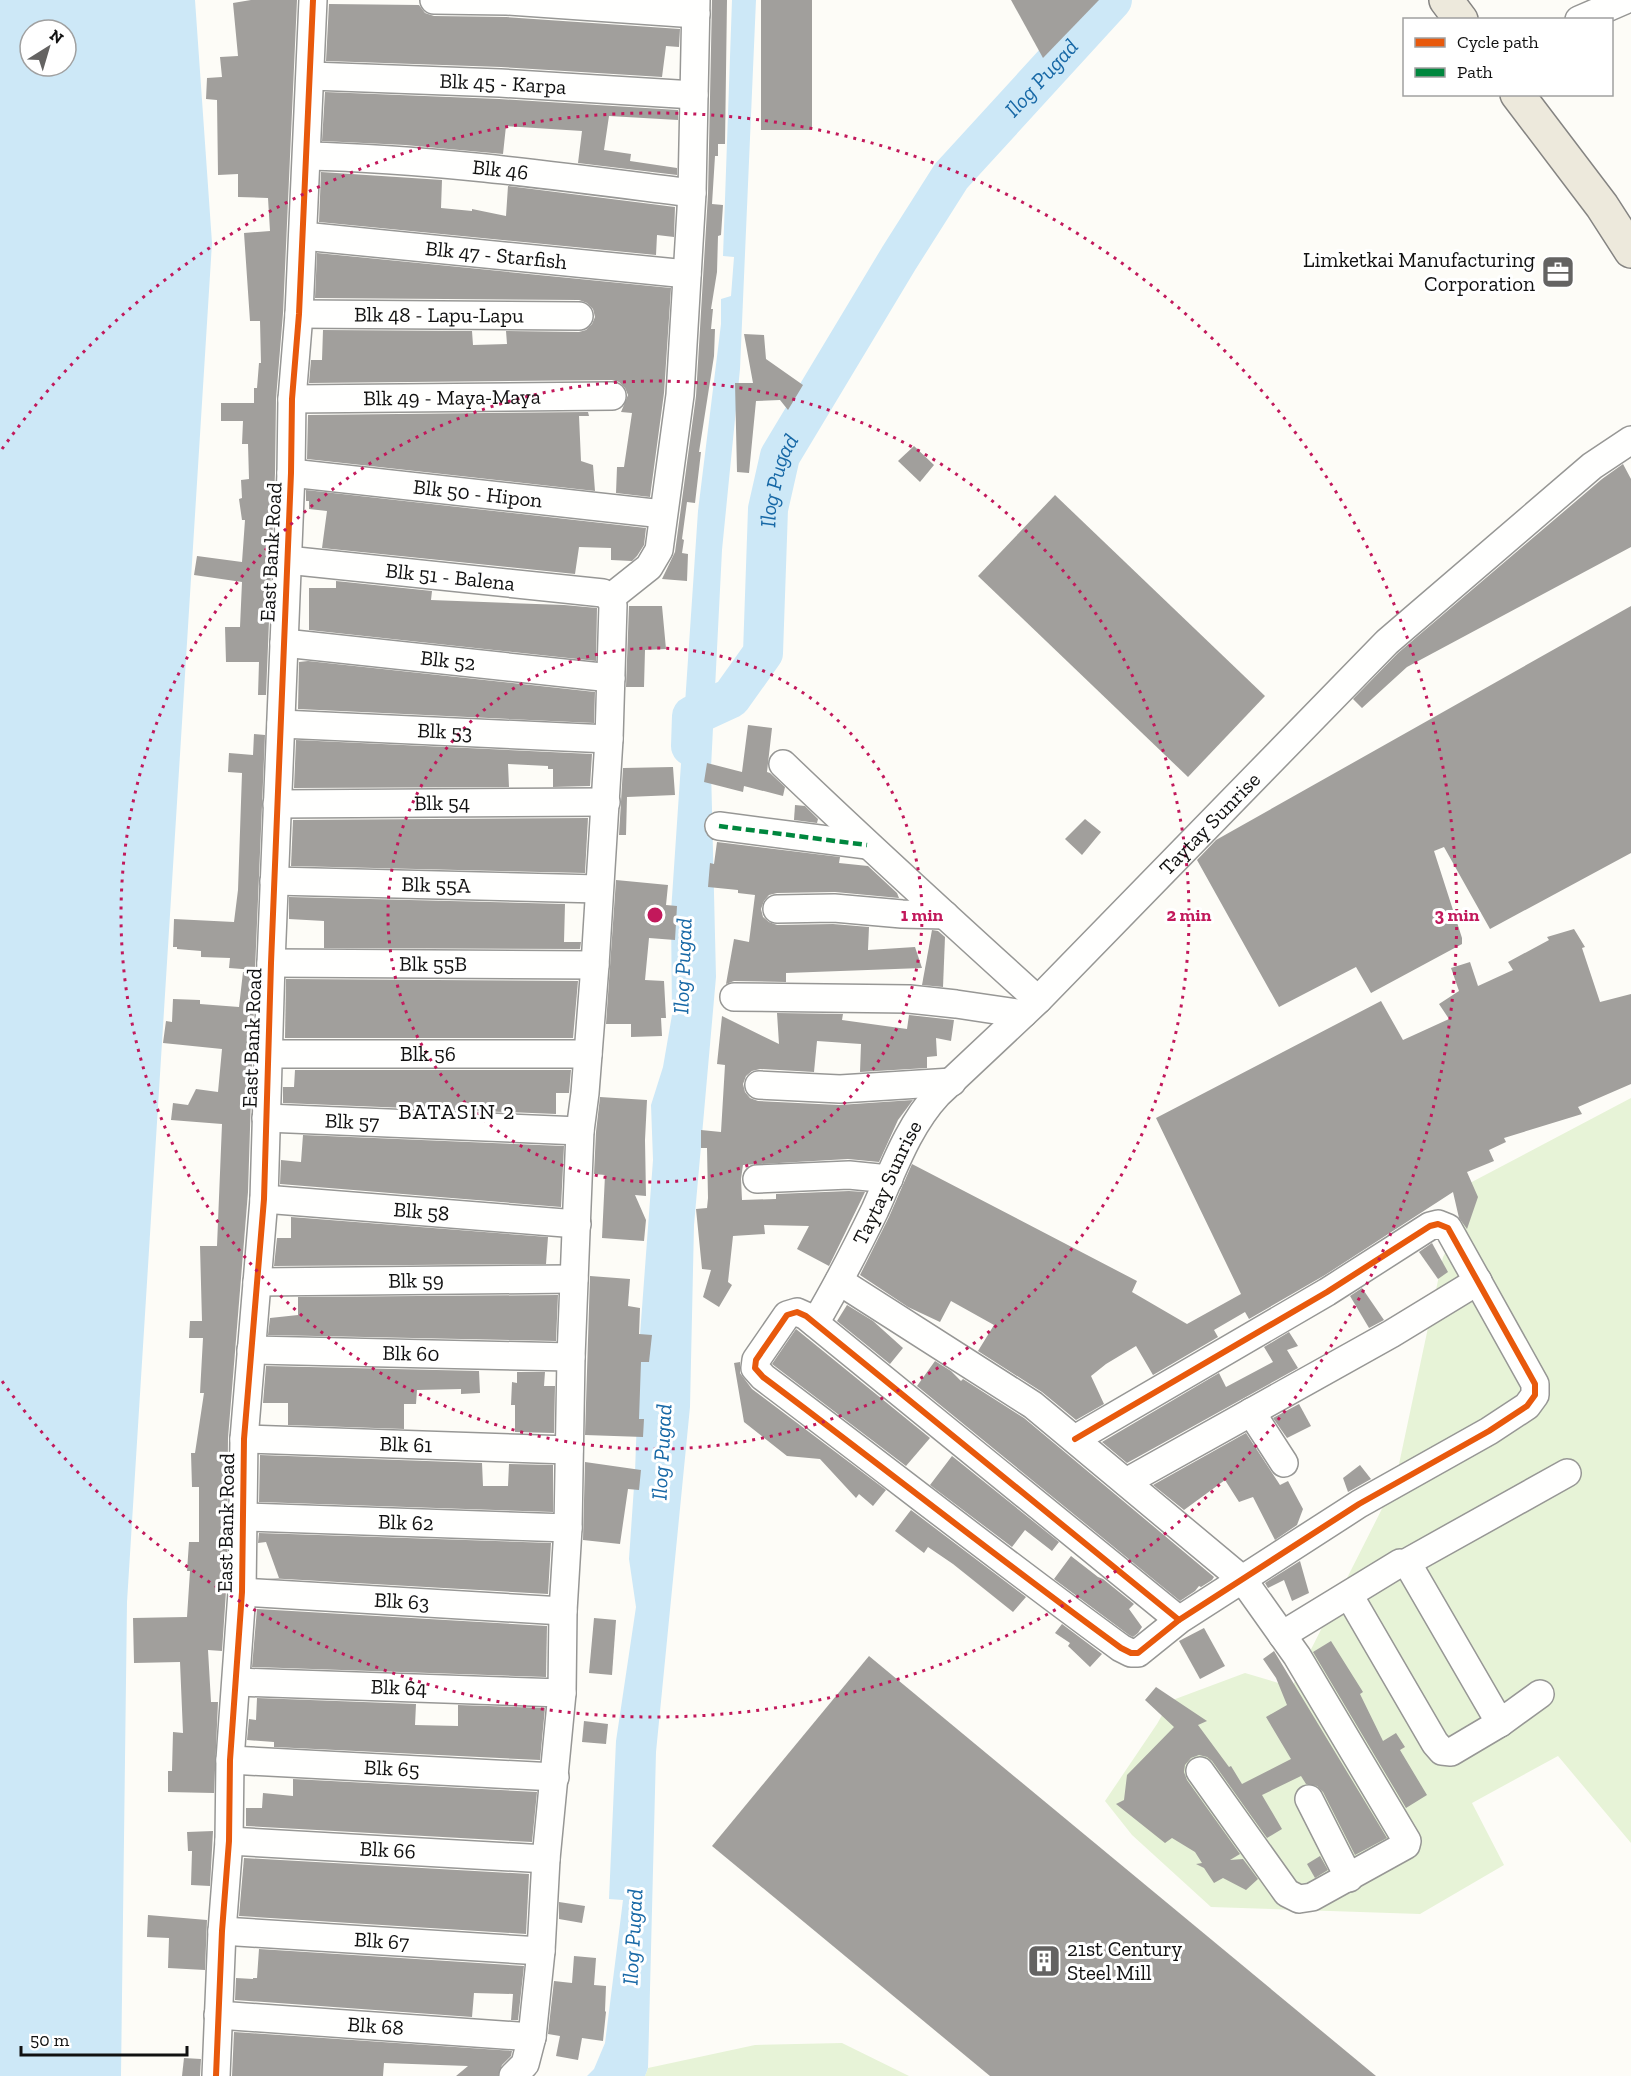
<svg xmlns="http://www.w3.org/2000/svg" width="1631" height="2076" font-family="'Zilla Slab',serif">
  <rect width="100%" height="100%" fill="#fdfcf7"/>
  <g fill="#e7f3d7">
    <path d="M1631 1098V1843L1558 1756 1472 1803 1504 1865 1420 1914 1211 1907 1132 1835 1105 1801 1157 1724 1170 1701 1245 1673 1292 1687 1395 1483 1443 1257 1474 1198 1468 1184Z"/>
    <path d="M842 2043 909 2076H645L648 2068 755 2045Z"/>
  </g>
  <g fill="#cde8f7" fill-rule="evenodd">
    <path d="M0 0H195L212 243 127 1602 121 2076H0ZM30 30H66V66H30Z"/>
    <path d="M732 0H756L740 369 722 550 711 768 716 977 694 1225 690 1407 656 1752 648 2068 645 2076H587L594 2069 605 2043 623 1900 609 1899 616 1741 636 1607 629 1559 635 1472 640 1335 653 1160 651 1105 663 1067 672 1015 671 912 698 511 721 324V299L731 296 734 257 723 256Z"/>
  </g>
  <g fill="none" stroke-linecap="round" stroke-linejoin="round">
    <path stroke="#cde8f7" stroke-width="40" id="s1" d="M691 746 692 716 731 698 763 653 768 509 780 456 899 258 951 176 1112 0"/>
  </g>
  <g fill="#a19f9c">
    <path d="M251 0H297L283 313 276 399 275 473 266 695H258L259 662H226L225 627H240L242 582 194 575 197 556 242 562 245 520H242L239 499 242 498 241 480 249 479 248 444H242L243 421H221V403H254V388H257L259 363H261L260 321H250L244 233 270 231 268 198 238 197V174L218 175 217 100 206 99 207 78 222 77 220 57 238 56 233 3Z"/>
    <path d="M712 0H727L725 144H718V156H715L712 204 723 205 721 235 718 236 717 272 711 309H713L711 329H715L714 356 699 452H701L695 503 687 502 682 539 684 540 682 553 688 554 687 581 662 579 675 552 696 396 708 194Z"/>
    <rect x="761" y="0" width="51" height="130"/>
    <path d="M1011 0H1099L1043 58Z"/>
    <path d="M329 4 419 5 425 13 434 16 506 17 680 29 679 47 666 46 662 77 501 67 326 61Z"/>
    <path d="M325 92 499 99 678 110V120L609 116 604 150 631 154 630 161 677 168V175L578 163 582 131 506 126 503 154 405 145 322 141Z"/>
    <path d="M321 172 442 180 441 208 472 211V209L506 216 508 186 675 207 674 237 657 235 656 255 319 222Z"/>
    <path d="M317 253 671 288 664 393 650 497 616 493 617 467H624L632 413 621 412 628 395 625 388 619 382 612 380 309 383 311 360H322L323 330 472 331 473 345 507 344 506 331 579 332 586 330 592 324 595 317 593 309 587 303 579 300 315 298Z"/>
    <path d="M744 334 764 335 766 359 803 385 788 410 780 400 756 401 749 473 737 472 735 383H753Z"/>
    <path d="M588 412 589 416H579L581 461 593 465 595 491 307 459 308 415Z"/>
    <path d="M914 446 934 465 920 482 898 461Z"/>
    <path d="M1623 464 1631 479V547L1407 667 1362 708 1353 699 1398 653 1602 479Z"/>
    <path d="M306 490 646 528 644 545 637 556 632 561 611 560V548L579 547 575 574 322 548 327 511 309 509V501H306Z"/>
    <path d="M1055 495 1265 696 1188 777 978 576Z"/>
    <path d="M336 581 432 591 431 600 564 605 597 608 596 661 309 630V588H336Z"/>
    <path d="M629 606H662L666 649 645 650 644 687H626Z"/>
    <path d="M1631 606V853L1490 929 1444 847 1434 851 1462 938V944L1371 993 1356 967 1279 1007 1197 860 1216 840Z"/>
    <path d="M308 661 595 692 594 723 298 709 299 662Z"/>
    <path d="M748 725 772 728 767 772 770 773 785 787 783 796 744 786 743 792 704 782 707 763 742 772Z"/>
    <path d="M254 734 265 735 255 970 229 968 230 958 201 957V951L177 949V947H173L174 919 234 922 238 890 242 773 228 772 229 753 253 755Z"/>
    <path d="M296 740 592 754 590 786 553 787V769H548V766L508 764 509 787 294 788Z"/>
    <path d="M673 767 675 795 627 797 626 835H619L623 768Z"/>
    <path d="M795 805 805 806 818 819 817 823 794 820Z"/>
    <path d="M588 818 585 873 291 866 293 820Z"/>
    <path d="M1085 819 1101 832 1082 855 1065 839Z"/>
    <path d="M717 842 840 857 839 863 868 866 897 893 899 898 835 892 777 893 769 895 764 901 761 909 763 917 769 922 777 925 833 924 869 927 868 950 915 947 922 968 786 973V982L734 981 726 984 734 939 749 942 755 895 738 893V890L708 887 710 863 714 864Z"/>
    <path d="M616 880 668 885 666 905 677 906 675 940 649 938 645 980 664 981 666 1018H661L662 1036 631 1037V1024H606Z"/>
    <path d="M289 897 565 904 564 942H581L580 949 324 948V921L289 919Z"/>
    <path d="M1574 929 1585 947 1582 948 1600 1002 1631 994V1084L1578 1107 1582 1114 1504 1138 1506 1142 1489 1150 1494 1161 1467 1172 1478 1197 1467 1229 1459 1218 1453 1192 1325 1275 1249 1319 1245 1312 1214 1330 1218 1337 1153 1375 1136 1346 1106 1364 1091 1376 1104 1404 1076 1420 1042 1392 978 1351 994 1325 951 1301 940 1322 908 1307 860 1275 889 1217 912 1164 1137 1281 1132 1292 1187 1324 1241 1294 1156 1118 1381 1001 1403 1040 1449 1019 1439 1004 1459 991 1451 968 1470 962 1478 986 1513 970 1508 962 1549 940 1547 937Z"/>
    <path d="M932 930 938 931 945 937 943 987 922 985Z"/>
    <path d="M243 972H255L248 1192 228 1438 227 1552H225L222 1588 226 1589V1591L222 1651 208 1650 211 1702H218L214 1793 168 1792V1771H172L173 1732 183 1733 180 1662 134 1663 133 1618 187 1617 190 1571H187L189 1542H199V1487H192L191 1453H195L204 1393H200L203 1338H189L190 1321H202L200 1246H217L222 1124 171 1120 173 1103 188 1105 196 1089 218 1092 222 1049 163 1043 166 1021 172 1022 173 999 200 1000V1004L239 1007Z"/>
    <path d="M286 979 578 981 573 1038H285Z"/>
    <path d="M777 1013 843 1014 842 1020 907 1029 909 1015 954 1020 951 1041 936 1038 937 1056 927 1057V1068L860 1072 861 1044 817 1041 814 1072 760 1069 752 1071 746 1076 743 1084 745 1092 750 1098 758 1101 839 1105 913 1100 898 1120 879 1162 848 1159 743 1165 741 1179 742 1200 776 1199V1194L849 1191 865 1192 829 1266 797 1249 809 1226 764 1225 765 1234 733 1236 728 1282 732 1285 719 1307 703 1297 711 1270 702 1269 696 1209 707 1208 708 1198 707 1148H701V1130L721 1132 725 1065 717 1064 722 1016 779 1044Z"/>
    <path d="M295 1070H571L569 1093H556V1114L283 1103V1087H294Z"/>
    <path d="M600 1097 647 1100 645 1140 646 1196 635 1195 646 1220 644 1241 602 1238 605 1175 594 1174 596 1132Z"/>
    <path d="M303 1135 564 1146 561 1207 280 1184 281 1160 301 1162Z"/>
    <path d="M291 1217 548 1237 546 1264 274 1266 277 1238H291Z"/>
    <path d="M1432 1243 1448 1272 1438 1279 1419 1252Z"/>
    <path d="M590 1276 630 1279 628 1306 640 1308 639 1334 652 1335 649 1362H641L639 1419H644L643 1437 585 1435Z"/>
    <path d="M1362 1288 1384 1320 1369 1328 1350 1296Z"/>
    <path d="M558 1295 556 1341 268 1335 270 1318 298 1315V1297Z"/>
    <path d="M847 1305 873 1321 903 1348 890 1364 837 1321Z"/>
    <path d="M796 1329 930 1438 906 1466 772 1364Z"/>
    <path d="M1289 1332 1298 1346 1287 1350 1298 1368 1127 1463 1102 1442 1219 1373 1226 1387 1273 1362 1264 1347Z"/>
    <path d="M935 1361 951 1371 961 1381 963 1379 1024 1418 1214 1577 1212 1580 1201 1587 1199 1586 1195 1591 1180 1601 917 1386Z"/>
    <path d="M740 1362V1373L752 1389 886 1490 873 1506 859 1494 856 1498 820 1459 787 1456 744 1422 734 1363Z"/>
    <path d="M266 1366 479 1371 480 1393 461 1394V1389L417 1390 416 1404H404V1429L288 1425V1403H263Z"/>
    <path d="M517 1372H545L544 1386H555L554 1433 515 1432V1405H511L512 1382 517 1383Z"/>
    <path d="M1299 1404 1311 1426 1287 1438 1273 1418Z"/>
    <path d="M1246 1433 1280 1485 1288 1481 1303 1509 1297 1525 1275 1540 1253 1497 1239 1502 1225 1480 1184 1510 1153 1485Z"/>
    <path d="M260 1455 482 1463 483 1486H508L509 1464 553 1465V1512L259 1502Z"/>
    <path d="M952 1456 1059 1542 1052 1551 1025 1530 1012 1547 930 1485Z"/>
    <path d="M585 1462 641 1470 639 1490 628 1489 620 1544 583 1540Z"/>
    <path d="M1360 1465 1371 1479 1348 1492 1343 1478Z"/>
    <path d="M911 1510 977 1560 1026 1597 1013 1612 953 1564 928 1547 924 1553 895 1531Z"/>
    <path d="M259 1533 551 1543 548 1594 267 1578H279L266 1542 258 1543Z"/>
    <path d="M1071 1556 1098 1577 1103 1579 1134 1604 1129 1609 1142 1627 1138 1633 1133 1637 1129 1635 1054 1579Z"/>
    <path d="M1300 1561 1309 1593 1292 1601 1284 1580 1268 1588 1265 1583Z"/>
    <path d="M257 1609 547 1626 546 1677 252 1667Z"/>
    <path d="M594 1618 616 1620 612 1675 589 1673Z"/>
    <path d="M1062 1624 1102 1654 1090 1667 1068 1646 1070 1643 1055 1633Z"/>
    <path d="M1204 1628 1225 1666 1200 1679 1179 1641Z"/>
    <path d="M1331 1641 1363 1692 1360 1694 1383 1741 1396 1733 1405 1747 1400 1750 1427 1795 1406 1808 1313 1652Z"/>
    <path d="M1274 1651 1387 1838 1355 1855 1323 1792 1317 1786 1306 1784 1301 1776 1262 1795 1282 1829 1267 1838 1212 1761 1207 1757 1199 1755 1191 1758 1185 1765 1184 1772 1187 1780 1240 1854 1230 1860 1243 1859 1258 1879 1246 1890 1223 1878 1214 1883 1204 1868 1196 1864 1202 1863 1195 1852 1172 1838 1165 1843 1116 1804 1124 1800 1127 1775 1174 1727 1145 1700 1156 1687 1207 1721 1198 1725 1229 1767 1231 1766 1242 1784 1291 1759 1266 1717 1287 1705 1276 1678 1263 1659Z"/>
    <path d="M869 1656 1376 2076H990L712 1846Z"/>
    <path d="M257 1698 416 1704 415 1725 458 1726V1705L545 1708 540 1760 274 1747V1742L247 1740 249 1719 256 1720Z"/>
    <path d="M584 1721 608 1724 606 1744 582 1742Z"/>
    <path d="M293 1779 537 1792 532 1842 246 1826V1808H262L263 1793 293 1796Z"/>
    <path d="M213 1831 210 1886 191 1885 192 1851H188L187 1832Z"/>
    <path d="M1320 1856 1328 1870 1315 1878 1307 1864Z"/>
    <path d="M244 1858 529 1874 526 1934 239 1916Z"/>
    <path d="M559 1902 585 1906 582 1923 559 1919Z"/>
    <path d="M148 1915 207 1920 205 1970 168 1968 169 1938 147 1937Z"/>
    <path d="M259 1949 524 1966 518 2020H511L513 1994 474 1993 472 2017 235 2000 236 1978 253 1979V1978H257Z"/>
    <path d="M574 1956 596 1958 594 1985 606 1986 605 2011 606 2012 603 2041 582 2038 578 2060 556 2056 560 2036 548 2034 554 1981 572 1983Z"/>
    <path d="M234 2032 512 2051 511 2056 502 2065 498 2076H456L468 2066 384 2063 383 2076H232Z"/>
    <path d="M184 2058 201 2059 200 2076H182Z"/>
  </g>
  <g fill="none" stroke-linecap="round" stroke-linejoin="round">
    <defs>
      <g id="minor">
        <path d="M434 0 507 1 696 14"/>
        <path d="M1579 20 1625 0"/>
        <path id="s2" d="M311 76 500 83 694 95"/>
        <path id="s3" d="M307 156C436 159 564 177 692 193"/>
        <path id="s4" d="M303 236 687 274"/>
        <path id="s5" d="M299 314 579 316"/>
        <path id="s6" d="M292 399 612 396"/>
        <path id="s7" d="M291 473 663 514"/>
        <path id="s8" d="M287 560 603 593 610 598"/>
        <path d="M610 598 649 567 659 550 680 395 692 193 696 0"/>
        <path id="s9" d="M284 643 611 678"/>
        <path id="s10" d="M281 724 609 739"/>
        <path d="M783 764C866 844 952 922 1038 1000"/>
        <path id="s11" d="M277 804 606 802"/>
        <path d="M719 826 867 845"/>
        <path id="s12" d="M274 881 599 889"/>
        <path d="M777 909 834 908 902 914 945 915"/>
        <path id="s13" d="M271 963 595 965"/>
        <path d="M734 997 909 999 956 1004 1023 1014"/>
        <path id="s14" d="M268 1054H588"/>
        <path d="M759 1085 840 1089 952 1082"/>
        <path id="s15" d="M266 1118 580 1131"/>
        <path d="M757 1179 849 1175 889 1179"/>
        <path id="s16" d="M264 1199 577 1224"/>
        <path d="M839 1281 1033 1405 1243 1580 1297 1656 1407 1841 1406 1845 1312 1897 1299 1899 1287 1893 1200 1771"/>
        <path id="s17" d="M257 1282 574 1279"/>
        <path id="s18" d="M815 1323C837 1286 856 1249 875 1210 893 1170 908 1126 938 1094L1038 1000 1387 642 1592 466 1631 440"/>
        <path id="s19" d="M251 1350 571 1357"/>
        <path d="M1251 1412 1284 1463"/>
        <path id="s20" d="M244 1439 569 1450"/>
        <path d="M1075 1439 1327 1292 1430 1226 1438 1224 1448 1228 1535 1384V1395L1527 1406 1489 1431 1359 1504 1179 1620 1138 1653H1131L1121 1648C1000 1560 883 1467 763 1377L755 1368 756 1360 787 1315 797 1312 806 1316 1179 1620"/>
        <path d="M1126 1482 1391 1334 1478 1281"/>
        <path id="s21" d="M244 1517 568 1528"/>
        <path d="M1404 1564 1567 1473"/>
        <path id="s22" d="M242 1592 563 1611"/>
        <path d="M1349 1595 1435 1743 1442 1751 1451 1752 1500 1723"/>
        <path d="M1282 1635 1400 1563 1409 1566 1500 1723 1540 1694"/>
        <path id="s23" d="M237 1682 562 1693"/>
        <path id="s24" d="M230 1760 555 1777"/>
        <path d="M1309 1799 1349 1878"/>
        <path id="s25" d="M229 1841 546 1859"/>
        <path id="s26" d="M222 1931 541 1951"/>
        <path id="s27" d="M218 2015 532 2037"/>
        <path d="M216 2076 222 1931 229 1841 230 1760 242 1592 244 1439 264 1199 271 963 291 473 292 399 299 314 313 0"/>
        <path d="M513 2076 525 2064 532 2037 541 1951 546 1859 562 1693 563 1611 568 1528 571 1357 580 1131 585 1093 595 965 609 739 613 605 610 598"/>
      </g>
      <g id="major">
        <path d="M1446 0 1461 20"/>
        <path d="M1517 94 1602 206 1631 251"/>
      </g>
    </defs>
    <use href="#minor" stroke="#979795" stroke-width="30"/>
    <use href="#major" stroke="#858482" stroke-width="36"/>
    <use href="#minor" stroke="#fffffe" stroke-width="27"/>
    <use href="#major" stroke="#ede9dc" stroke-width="33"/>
    <path stroke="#00873e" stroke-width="4.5" stroke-dasharray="9 4.5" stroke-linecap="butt" d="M719 826 867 845"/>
    <defs>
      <g id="cycleway">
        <path d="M1075 1439 1327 1292 1430 1226 1438 1224 1448 1228 1535 1384V1395L1527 1406 1489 1431 1359 1504 1179 1620 1138 1653H1131L1121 1648C1000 1560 883 1467 763 1377L755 1368 756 1360 787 1315 797 1312 806 1316 1179 1620"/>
        <path d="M216 2076 222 1931 229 1841 230 1760 242 1592 244 1439 264 1199 271 963 291 473 292 399 299 314 313 0"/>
      </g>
    </defs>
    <use href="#cycleway" stroke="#fff" stroke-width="10"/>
    <use href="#cycleway" stroke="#e8590c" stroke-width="6"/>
  </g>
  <g fill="none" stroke="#c2185b" stroke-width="3" stroke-dasharray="3 6">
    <circle cx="655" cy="915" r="267"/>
    <circle cx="655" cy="915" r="534"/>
    <path d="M2 449A802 802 0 1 1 2 1381"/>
  </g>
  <defs>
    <symbol id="office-square" viewBox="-11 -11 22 22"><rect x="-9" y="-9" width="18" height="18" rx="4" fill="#646362" stroke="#fff"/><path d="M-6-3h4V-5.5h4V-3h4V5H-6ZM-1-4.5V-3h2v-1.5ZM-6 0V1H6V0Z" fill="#fff"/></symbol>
    <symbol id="building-square" viewBox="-11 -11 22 22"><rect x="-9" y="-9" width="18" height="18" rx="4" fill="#646362" stroke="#fff"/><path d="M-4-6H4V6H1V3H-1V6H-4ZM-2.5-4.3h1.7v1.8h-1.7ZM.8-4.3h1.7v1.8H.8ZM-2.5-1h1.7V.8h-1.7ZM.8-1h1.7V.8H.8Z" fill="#fff"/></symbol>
  </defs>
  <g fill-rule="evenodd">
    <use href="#office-square" x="1539" y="253" width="38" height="38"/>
    <use href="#building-square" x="1025" y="1942" width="38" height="38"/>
  </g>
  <g text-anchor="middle" stroke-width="6" stroke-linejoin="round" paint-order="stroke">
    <g font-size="21" fill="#111" stroke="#fff">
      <text dy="7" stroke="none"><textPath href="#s2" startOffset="192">Blk 45 - Karpa</textPath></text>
      <text dy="7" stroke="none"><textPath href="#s3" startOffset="194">Blk 46</textPath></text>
      <text dy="7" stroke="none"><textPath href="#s4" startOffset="194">Blk 47 - Starfish</textPath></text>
      <text dy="7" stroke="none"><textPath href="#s5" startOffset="140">Blk 48 - Lapu-Lapu</textPath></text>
      <text dy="7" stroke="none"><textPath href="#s6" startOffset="160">Blk 49 - Maya-Maya</textPath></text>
      <text dy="7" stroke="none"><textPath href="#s7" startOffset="188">Blk 50 - Hipon</textPath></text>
      <text transform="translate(271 552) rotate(-87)" y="7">East Bank Road</text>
      <text dy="7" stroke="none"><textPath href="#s8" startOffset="164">Blk 51 - Balena</textPath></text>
      <text dy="7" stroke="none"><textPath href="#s9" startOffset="165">Blk 52</textPath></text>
      <text dy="7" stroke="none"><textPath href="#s10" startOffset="164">Blk 53</textPath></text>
      <text dy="7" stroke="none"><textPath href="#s11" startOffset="165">Blk 54</textPath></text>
      <text dy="7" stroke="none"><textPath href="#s18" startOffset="644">Taytay Sunrise</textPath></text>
      <text dy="7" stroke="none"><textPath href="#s12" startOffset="162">Blk 55A</textPath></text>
      <text dy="7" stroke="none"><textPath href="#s13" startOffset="162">Blk 55B</textPath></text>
      <text transform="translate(252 1038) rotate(-88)" y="7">East Bank Road</text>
      <text dy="7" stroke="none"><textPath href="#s14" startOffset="160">Blk 56</textPath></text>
      <text dy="7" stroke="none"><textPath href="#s15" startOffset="86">Blk 57</textPath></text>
      <text dy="7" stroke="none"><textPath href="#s18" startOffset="158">Taytay Sunrise</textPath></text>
      <text dy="7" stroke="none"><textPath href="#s16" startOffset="158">Blk 58</textPath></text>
      <text dy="7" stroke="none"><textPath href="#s17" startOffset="159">Blk 59</textPath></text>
      <text dy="7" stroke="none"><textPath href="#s19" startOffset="160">Blk 60</textPath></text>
      <text dy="7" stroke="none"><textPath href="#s20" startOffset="162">Blk 61</textPath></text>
      <text transform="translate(226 1523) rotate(-89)" y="7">East Bank Road</text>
      <text dy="7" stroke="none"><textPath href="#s21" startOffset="162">Blk 62</textPath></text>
      <text dy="7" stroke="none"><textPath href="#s22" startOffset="160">Blk 63</textPath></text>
      <text dy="7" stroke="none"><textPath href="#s23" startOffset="162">Blk 64</textPath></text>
      <text dy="7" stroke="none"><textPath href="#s24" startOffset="162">Blk 65</textPath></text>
      <text dy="7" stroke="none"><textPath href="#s25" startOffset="159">Blk 66</textPath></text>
      <text dy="7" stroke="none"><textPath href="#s26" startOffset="160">Blk 67</textPath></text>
      <text dy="7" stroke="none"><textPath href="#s27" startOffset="158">Blk 68</textPath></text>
    </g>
    <g font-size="21" fill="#111" stroke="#fff" text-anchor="end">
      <text x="1535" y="267">Limketkai Manufacturing<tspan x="1535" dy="24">Corporation</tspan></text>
      <text x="1067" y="1956" text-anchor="start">21st Century<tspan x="1067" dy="24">Steel Mill</tspan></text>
    </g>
    <g font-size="22" font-style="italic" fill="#1768a6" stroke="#fff">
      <text dy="8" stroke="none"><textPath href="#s1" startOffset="788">Ilog Pugad</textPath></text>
      <text dy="8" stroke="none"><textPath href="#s1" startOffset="302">Ilog Pugad</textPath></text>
      <text transform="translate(682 966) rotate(-88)" y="8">Ilog Pugad</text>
      <text transform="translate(661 1452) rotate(-87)" y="8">Ilog Pugad</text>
      <text transform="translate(632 1937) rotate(-87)" y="8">Ilog Pugad</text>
    </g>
    <g font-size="22" letter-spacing="1.5" fill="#111" stroke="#fff">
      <text x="457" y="1119">BATASIN 2</text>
    </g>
  </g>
  <circle cx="655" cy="915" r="9" fill="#c2185b" stroke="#fff" stroke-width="3"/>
  <g font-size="18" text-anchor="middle" font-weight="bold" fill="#c2185b" stroke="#fff" stroke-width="6" stroke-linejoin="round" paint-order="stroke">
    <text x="922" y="921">1 min</text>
    <text x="1189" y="921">2 min</text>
    <text x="1457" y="921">3 min</text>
  </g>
  <rect x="1403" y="18" width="210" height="78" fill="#ffffff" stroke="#a0a0a0" stroke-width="1.5"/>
  <rect x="1415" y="38" width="30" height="9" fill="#e8590c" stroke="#a0a0a0" stroke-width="1.5"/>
  <text x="1457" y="48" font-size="18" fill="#111111">Cycle path</text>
  <rect x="1415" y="68" width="30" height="9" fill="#00873e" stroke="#a0a0a0" stroke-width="1.5"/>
  <text x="1457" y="78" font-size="18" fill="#111111">Path</text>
  <g transform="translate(48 48) rotate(37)"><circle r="28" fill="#ffffff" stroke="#a0a0a0" stroke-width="1.5"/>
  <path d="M0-4.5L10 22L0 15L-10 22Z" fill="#646362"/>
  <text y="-9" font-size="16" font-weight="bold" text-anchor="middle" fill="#111111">N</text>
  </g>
  <path d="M21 2046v9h166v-9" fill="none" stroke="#111111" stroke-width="3"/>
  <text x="30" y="2046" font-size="18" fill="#111111" stroke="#ffffff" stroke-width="4.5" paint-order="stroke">50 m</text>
</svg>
